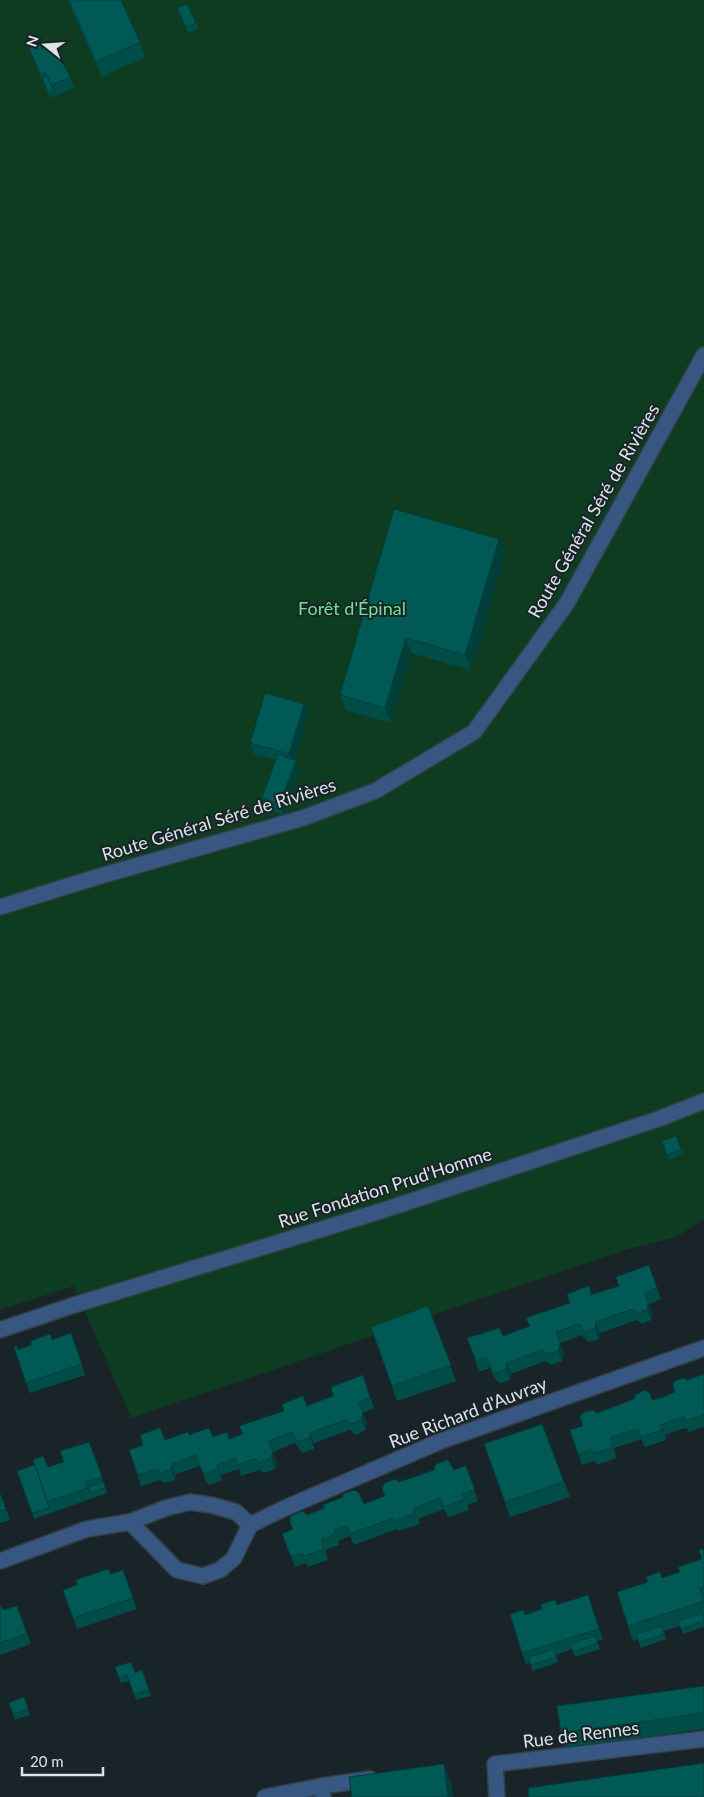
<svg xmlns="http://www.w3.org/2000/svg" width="704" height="1797" font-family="Lato,sans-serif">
  <rect width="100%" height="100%" fill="#192428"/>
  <path fill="#0e3c20" d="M0 0H704V1219L677 1237 625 1250 131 1418 74 1286 0 1310Z"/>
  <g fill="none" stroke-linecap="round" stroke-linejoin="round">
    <defs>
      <g id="minor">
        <path d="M0 907 97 877 303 818 375 791 474 732 567 603 704 355"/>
        <path d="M0 1330 74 1305 381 1211 661 1118 704 1101"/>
        <path d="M130 1522 166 1508 190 1502 211 1505 236 1512 250 1525"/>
        <path d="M0 1561 87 1529 130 1522 177 1570 203 1576 220 1570 234 1558 250 1525 285 1508 441 1441 704 1348"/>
        <path d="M322 1786 370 1779"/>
        <path d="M265 1797 322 1786 323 1797"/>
        <path d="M497 1797 495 1764 704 1739"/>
      </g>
    </defs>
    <use href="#minor" stroke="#343f43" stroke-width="18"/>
    <use href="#minor" stroke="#375682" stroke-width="15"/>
  </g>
  <g fill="#004d48">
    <path d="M67 0H121L140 42 145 57 102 77Z"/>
    <path d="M177 8 196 23 198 29 188 33Z"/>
    <path d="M29 49 62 63 70 77 74 88 50 98Z"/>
    <path d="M499 539 505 554 471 670 411 653 391 723 346 710 340 695Z"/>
    <path d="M308 715 295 760 296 761 299 771 283 815 266 809 262 798 276 760 254 754 250 743Z"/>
    <path d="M676 1136 683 1154 669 1160 662 1141Z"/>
    <path d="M649 1265 661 1299 649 1304 652 1314 651 1320 642 1324 637 1320 600 1333 599 1339 588 1342 582 1335 560 1343 564 1354 562 1361 552 1365 546 1361 511 1374 510 1380 500 1383 495 1379 490 1368 479 1372 467 1338 503 1336 530 1327 570 1303 619 1286Z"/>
    <path d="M428 1306 456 1381 397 1401 371 1327Z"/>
    <path d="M71 1333 85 1375 30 1393 14 1347 17 1346 19 1349 31 1345 50 1334 53 1340Z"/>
    <path d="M704 1374V1427L689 1432 687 1428 675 1431 665 1435 666 1440 645 1447 641 1439 627 1444 614 1448 616 1458 597 1465 595 1461 582 1465 570 1430 583 1426 597 1413 664 1397 674 1392 687 1380Z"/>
    <path d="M363 1375 374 1408 363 1413 367 1424 365 1430 356 1435 350 1430 333 1436 314 1443V1449L302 1453 295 1443 273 1452 277 1464 275 1469 264 1473 259 1470 241 1476 239 1469 221 1475 222 1480 209 1485 206 1482 200 1466 176 1474 175 1480 165 1483 160 1480 141 1486 129 1450 165 1440 189 1435 213 1437 229 1439 242 1435 307 1406 333 1396Z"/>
    <path d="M542 1424 570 1497 510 1517 484 1444Z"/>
    <path d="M89 1442 107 1493 34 1519 17 1471 35 1465 48 1467 64 1462Z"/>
    <path d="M466 1466 478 1501 467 1505 469 1510 448 1517 444 1509 418 1519 420 1524 398 1531 397 1529 354 1545 350 1536 338 1541 339 1545 325 1550 328 1560 308 1567 306 1563 295 1567 282 1534 293 1529 307 1515 324 1509 323 1505 364 1504 385 1496 399 1482 454 1470Z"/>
    <path d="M0 1493 10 1520 0 1523Z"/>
    <path d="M704 1549V1627L683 1634 680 1626 664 1631 666 1639 641 1648 638 1640 633 1641 628 1626 662 1578 680 1572 702 1559Z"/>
    <path d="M123 1570 137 1609 77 1629 63 1590Z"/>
    <path d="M588 1595 603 1640 597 1641 600 1649 575 1657 572 1649 556 1655 558 1662 533 1671 530 1663 526 1664 522 1653 525 1615Z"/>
    <path d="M0 1606 3 1610 17 1606 31 1644 0 1655Z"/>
    <path d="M115 1667 135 1673 142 1670 151 1696 136 1700 129 1681 121 1683Z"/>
    <path d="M704 1686V1729L566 1748 561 1733Z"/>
    <path d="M24 1697 30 1715 15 1720 9 1703Z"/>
  </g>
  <g fill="#003e3b">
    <path d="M499 539 505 554 471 670 465 655Z"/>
    <path d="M406 638 411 653 391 723 385 708Z"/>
    <path d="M304 704 308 715 293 765 289 754Z"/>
    <path d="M296 761 299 771 283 815 279 804Z"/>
    <path d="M648 1303 652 1314 651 1320 647 1310Z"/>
    <path d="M596 1322 600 1333 599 1339 595 1329Z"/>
    <path d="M560 1343 564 1354 562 1361 558 1351Z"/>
    <path d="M507 1363 511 1374 510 1380 506 1369Z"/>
    <path d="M363 1413 367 1424 365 1430 361 1420Z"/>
    <path d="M661 1425 665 1435 666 1440 662 1430Z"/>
    <path d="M310 1433 314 1443V1449L310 1438Z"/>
    <path d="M269 1441 277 1464 275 1469 271 1458Z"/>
    <path d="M172 1464 176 1474 175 1480 171 1469Z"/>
    <path d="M217 1465 221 1475 222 1480 218 1469Z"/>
    <path d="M444 1764 451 1783 453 1797H448Z"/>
  </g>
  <g fill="#005954" stroke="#003e3b">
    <path d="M69 0H121L140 42 96 62Z"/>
    <path d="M187 4 196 23 186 27 177 8Z"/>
    <path d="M51 40 62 63H63L70 77 52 85 45 72 41 74 29 49Z"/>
    <path d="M47 77 54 90 48 93 42 79Z"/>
    <path d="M394 509 499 539 465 655 406 638 385 708 340 695Z"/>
    <path d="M265 693 304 704 289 754 250 743Z"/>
    <path d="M278 754 296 761 279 804 262 798Z"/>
    <path d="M676 1136 681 1149 667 1155 662 1141Z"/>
    <path d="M649 1265 657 1288 645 1293 648 1303 647 1310 638 1313 633 1309 596 1322 595 1329 584 1332 579 1324 556 1332 560 1343 558 1351 548 1354 542 1350 507 1363 506 1369 496 1373 491 1369 486 1357 476 1361 467 1338 499 1328 503 1336 530 1326 526 1318 570 1303 567 1294 589 1286 591 1295 619 1286 616 1277Z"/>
    <path d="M428 1306 451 1365 392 1386 371 1327Z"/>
    <path d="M71 1333 82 1364 26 1383 14 1347 17 1346 18 1350 31 1345V1341L50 1334 52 1340Z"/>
    <path d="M704 1374V1404L703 1405 704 1408V1415L685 1421 684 1417 671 1421 661 1425 662 1430 641 1437 638 1429 623 1433 610 1438 613 1447 593 1454 591 1450 578 1454 570 1430 583 1426 580 1418 582 1413 593 1410 597 1413 634 1399 635 1395 645 1390 650 1394 652 1400 664 1397 675 1392 673 1387 674 1381 684 1378 687 1380Z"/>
    <path d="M363 1375 370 1398 359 1402 363 1413 361 1420 352 1424 346 1420 329 1426 310 1433V1438L298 1442 292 1432 269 1441 273 1453 271 1458 260 1463 255 1459 237 1465 235 1458 217 1465 218 1469 205 1474 202 1471 196 1455 172 1464 171 1469 161 1473 156 1469 138 1475 129 1450 143 1445 140 1435 160 1428 165 1440 188 1432 189 1435 209 1428 213 1437 227 1432 229 1439 243 1434 239 1426 284 1411 282 1404 303 1396 307 1406 333 1396 331 1387Z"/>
    <path d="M542 1424 564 1482 505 1502 484 1444Z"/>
    <path d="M89 1442 102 1477 85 1482 88 1488 47 1502 33 1460 43 1456 48 1467 64 1462 60 1451Z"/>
    <path d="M448 1460 454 1470 466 1466 475 1490 462 1494 465 1499 444 1507 440 1498 413 1509 416 1513 394 1521 393 1518 350 1534 346 1526 334 1530 335 1534 321 1540 324 1549 304 1556 302 1553 291 1557 282 1534 293 1529 290 1523 291 1516 303 1511 307 1515 325 1508 323 1505 343 1497V1494L354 1490 359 1493 364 1504 385 1496 382 1488 385 1483 395 1479 399 1482 417 1476 434 1470 436 1464Z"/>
    <path d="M35 1465 49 1508 32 1513 17 1471Z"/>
    <path d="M104 1482 105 1488 90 1493 88 1487Z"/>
    <path d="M0 1493 6 1509 0 1511Z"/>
    <path d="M704 1549V1587L700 1588 704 1601 628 1626 617 1592 648 1582 646 1577 660 1572 662 1578 680 1572 678 1567 702 1559 699 1550Z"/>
    <path d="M108 1569 111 1574 123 1570 133 1598 73 1618 63 1590 77 1585 76 1580Z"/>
    <path d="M588 1595 599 1629 522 1653 510 1614 523 1610 525 1615 542 1609 541 1604 555 1600 557 1605Z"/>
    <path d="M0 1606H1L3 1610 17 1606 27 1634 0 1643Z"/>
    <path d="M703 1613 704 1621 681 1629 678 1621Z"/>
    <path d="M662 1626 664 1634 639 1642 636 1634Z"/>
    <path d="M595 1636 598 1643 573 1652 570 1644Z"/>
    <path d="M554 1649 556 1657 531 1665 528 1657Z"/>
    <path d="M131 1662 135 1673 142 1670 149 1690 134 1694 127 1675 119 1678 115 1667Z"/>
    <path d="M704 1686V1713L561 1733 557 1706Z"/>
    <path d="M24 1697 28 1709 13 1714 9 1703Z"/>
    <path d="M704 1763V1797H529L528 1788Z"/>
    <path d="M444 1764 448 1797H352L349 1777Z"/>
  </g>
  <g text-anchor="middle" stroke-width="4" stroke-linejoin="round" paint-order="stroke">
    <g font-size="18" fill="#dde4e7" stroke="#192428">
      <text transform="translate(594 511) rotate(-60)" y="6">Route Général Séré de Rivières</text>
      <text transform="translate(219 820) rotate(-17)" y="6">Route Général Séré de Rivières</text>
      <text transform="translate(385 1188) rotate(-18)" y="6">Rue Fondation Prud'Homme</text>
      <text transform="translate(468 1413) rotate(-21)" y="6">Rue Richard d'Auvray</text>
      <text transform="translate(581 1735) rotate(-7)" y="6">Rue de Rennes</text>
    </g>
    <g font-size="18" fill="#6ee295" stroke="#192428">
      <text x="352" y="615">Forêt d'Épinal</text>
    </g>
  </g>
  <g transform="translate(45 45) rotate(287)" stroke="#192428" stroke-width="4" paint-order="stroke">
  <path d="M0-4L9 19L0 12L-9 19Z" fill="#dde4e7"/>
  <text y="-8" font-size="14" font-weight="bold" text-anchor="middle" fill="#dde4e7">N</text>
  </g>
  <path d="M22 1767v8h81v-8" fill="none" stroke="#dde4e7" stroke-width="2.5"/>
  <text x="30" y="1767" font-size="15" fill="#dde4e7" stroke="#192428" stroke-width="4" paint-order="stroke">20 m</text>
</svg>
